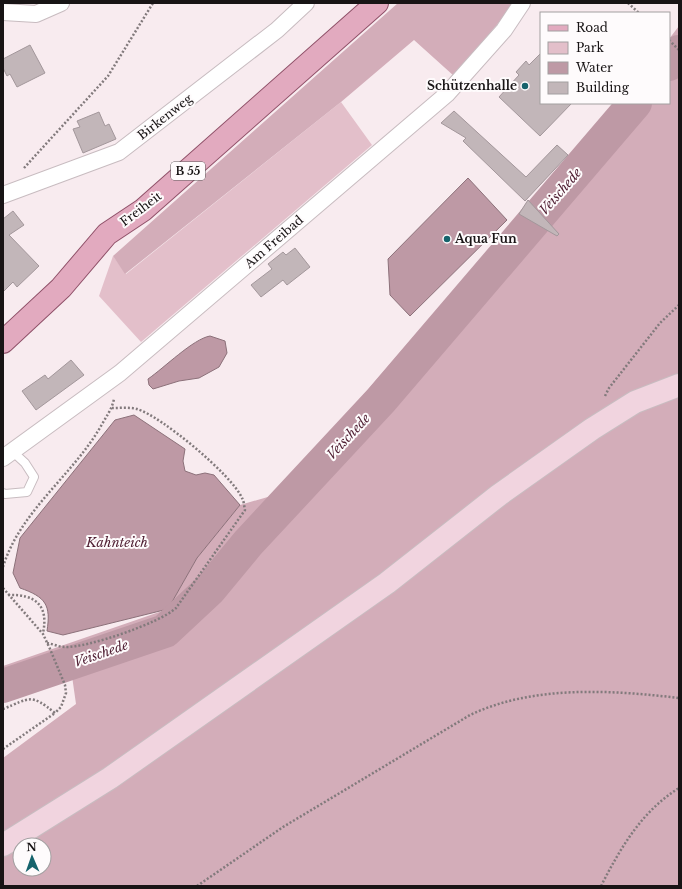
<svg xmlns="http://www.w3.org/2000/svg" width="682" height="889" font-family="'Libre Baskerville',serif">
  <rect width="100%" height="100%" fill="#f8ebef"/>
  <path fill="#e3bfca" d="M341 102 372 145 141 342 99 296 113 256 126 274Z"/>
  <g fill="#d3adb9" fill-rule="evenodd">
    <path d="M398 3H515L454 76 414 40 341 102 125 274 113 256Z"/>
    <path d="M679 26V886H3V758L76 704 72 676 3 702V666L168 609 197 558 240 505 278 494 615 103H669V39ZM20 845H44V869H20Z"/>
  </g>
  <g fill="#be99a5" stroke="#8c717a">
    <path d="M468 178 507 220 410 316 390 295 388 259Z"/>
    <path d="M210 336 225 341 227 353 219 367 199 378 179 381 153 389 149 385 148 379C164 368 193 339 210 336Z"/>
    <path d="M134 415 185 449 183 461 185 471 196 475 205 473 214 475 240 505 197 558 168 609 63 635 47 631C51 605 46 597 20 588L13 573 20 538 115 420Z"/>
  </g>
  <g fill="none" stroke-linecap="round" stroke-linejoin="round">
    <g stroke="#be99a5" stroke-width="34">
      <path d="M669 64 679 52"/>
      <path d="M3 686 165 631 210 589 248 543 381 400 635 103"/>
    </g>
  </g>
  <g fill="#c2b6b9" stroke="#a3979b">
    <path d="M30 45 45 73 17 87 10 74 7 76 3 68V59Z"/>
    <path d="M541 53V103H572L540 136 499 97 519 75 516 72 526 61 529 65Z"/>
    <path d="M454 111 526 177 557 145 568 155 525 201 463 141 466 138 441 123Z"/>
    <path d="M99 112 105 126 109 124 116 139 83 153 73 129 80 127 77 121Z"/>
    <path d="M528 200 559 234 557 236 519 214Z"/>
    <path d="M13 211 24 225 9 235 39 266 17 287 13 282 3 292V219Z"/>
    <path d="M295 248 310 267 287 285 283 280 261 297 251 285 272 269 268 264 283 252 286 255Z"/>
    <path d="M71 360 84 375 36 410 22 391 45 375 48 379Z"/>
  </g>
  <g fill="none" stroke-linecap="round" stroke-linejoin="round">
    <defs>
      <path id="service" d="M3 493 5 494 27 492 34 477 25 463 12 451"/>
      <g id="minor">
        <path d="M3 12 36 14 61 3"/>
        <path d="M3 195 119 152 277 30 306 3"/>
        <path d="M3 458 120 373 447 94 504 30 522 3"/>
      </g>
      <path id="secondary" d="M3 845 110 778 387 583 499 495 592 429 635 402 679 385"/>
      <path id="primary" d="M3 342 61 288 107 234 143 210 377 3"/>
    </defs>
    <use href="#service" stroke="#c8bcc0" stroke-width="10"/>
    <use href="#minor" stroke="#c8bcc0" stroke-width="18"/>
    <use href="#secondary" stroke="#c8bcc0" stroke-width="24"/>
    <use href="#primary" stroke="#8f5068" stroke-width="24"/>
    <g stroke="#827a7c" stroke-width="2.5" stroke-dasharray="2 2" stroke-linecap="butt">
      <path d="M628 3 639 13"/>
      <path d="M669 40 679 50"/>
      <path d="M24 168 108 76 153 3"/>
      <path d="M605 396 609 388 660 323 679 305"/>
      <path d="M3 567C20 511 73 475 101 426 106 417 112 409 114 399"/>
      <path d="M3 588 43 634 50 649 65 685 66 693 61 707 55 713C30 693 31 698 3 709"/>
      <path d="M8 595C35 594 49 605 43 633"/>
      <path d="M47 643C53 644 59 647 65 647 87 648 160 623 176 608L245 510C244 506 244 501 242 498 232 475 161 416 137 409 129 407 120 408 112 408"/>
      <path d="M3 749 55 713"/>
      <path d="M197 886 283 827 470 715C533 685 611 690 679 698"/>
      <path d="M601 886C621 847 642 811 679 788"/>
    </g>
    <use href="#service" stroke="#fff" stroke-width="8"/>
    <use href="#minor" stroke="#fff" stroke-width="16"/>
    <use href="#secondary" stroke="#f1d4df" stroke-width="22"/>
    <use href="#primary" stroke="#e2aabf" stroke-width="22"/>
  </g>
  <g fill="#16636c" stroke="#fefbfc" stroke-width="1.5">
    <circle cx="525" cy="86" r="4"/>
    <circle cx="447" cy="239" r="4"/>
  </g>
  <g text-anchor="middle" stroke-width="4" stroke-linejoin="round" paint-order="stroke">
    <rect fill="#fefbfc" stroke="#5d595a" stroke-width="1" x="171" y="162" width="34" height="18" rx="3"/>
    <g font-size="11" font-weight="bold" fill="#181415">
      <text x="188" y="175">B 55</text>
    </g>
    <g font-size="12" font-weight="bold" fill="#181415" stroke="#fefbfc" text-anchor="end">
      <text x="517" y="90">Schützenhalle</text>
      <text x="455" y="243" text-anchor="start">Aqua Fun</text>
    </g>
    <g font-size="12" fill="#181415" stroke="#fefbfc">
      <text transform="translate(165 117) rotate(-38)" y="4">Birkenweg</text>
      <text transform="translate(141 209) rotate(-37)" y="4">Freiheit</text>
      <text transform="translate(274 242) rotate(-41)" y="4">Am Freibad</text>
    </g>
    <g font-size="13" font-style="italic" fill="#4f1e32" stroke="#fefbfc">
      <text transform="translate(560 191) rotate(-49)" y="5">Veischede</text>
      <text transform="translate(348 436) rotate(-47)" y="5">Veischede</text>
      <text x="117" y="547">Kahnteich</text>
      <text transform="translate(101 653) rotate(-19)" y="5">Veischede</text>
    </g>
  </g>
  <rect width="682" height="889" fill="none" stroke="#181415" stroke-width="8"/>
  <rect x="540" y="12" width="130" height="92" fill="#fefbfc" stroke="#a29fa0"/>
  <rect x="548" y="25" width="20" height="6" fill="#e2aabf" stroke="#a29fa0"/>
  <text x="576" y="32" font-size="12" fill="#181415">Road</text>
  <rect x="548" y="42" width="20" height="12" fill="#e3bfca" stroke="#a29fa0"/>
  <text x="576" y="52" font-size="12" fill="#181415">Park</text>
  <rect x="548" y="62" width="20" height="12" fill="#be99a5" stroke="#a29fa0"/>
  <text x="576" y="72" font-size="12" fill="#181415">Water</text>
  <rect x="548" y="82" width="20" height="12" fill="#c2b6b9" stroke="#a29fa0"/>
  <text x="576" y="92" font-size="12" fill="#181415">Building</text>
  <g transform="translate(32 857) rotate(358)"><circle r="19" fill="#fefbfc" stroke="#a29fa0"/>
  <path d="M0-3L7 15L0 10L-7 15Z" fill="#16636c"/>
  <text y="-6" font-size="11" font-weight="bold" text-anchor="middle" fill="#181415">N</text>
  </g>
</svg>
